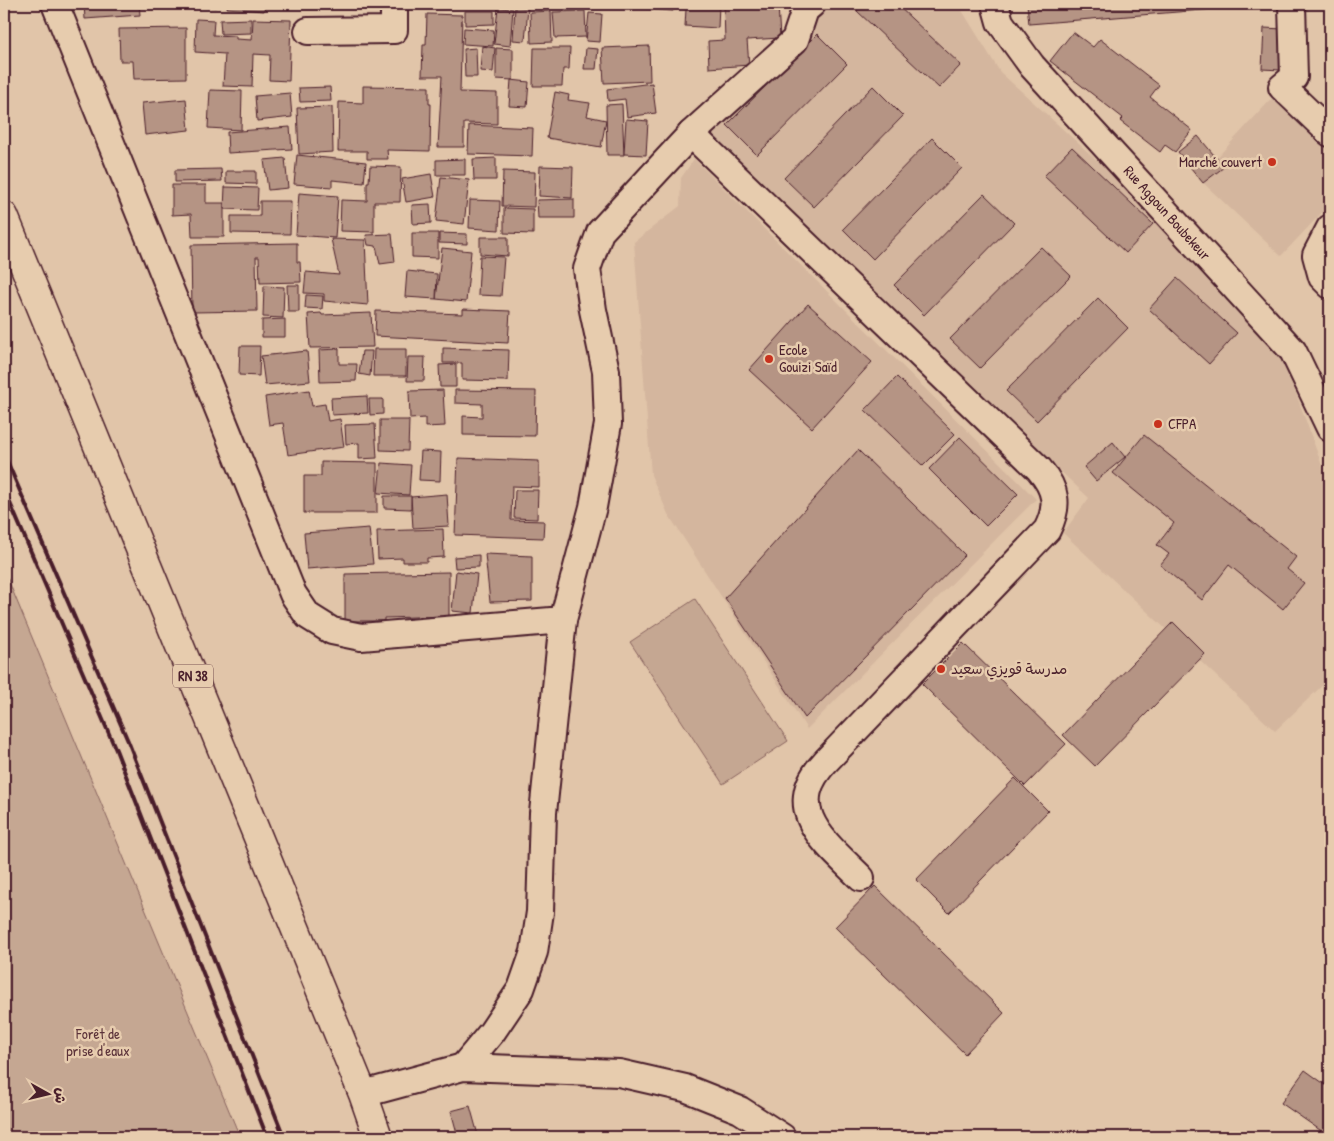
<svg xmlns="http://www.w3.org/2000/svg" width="1334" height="1141" font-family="'Patrick Hand','Playpen Sans Arabic',sans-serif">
  <rect width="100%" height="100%" fill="#e1c5a9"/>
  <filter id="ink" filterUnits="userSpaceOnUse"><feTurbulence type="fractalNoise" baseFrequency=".02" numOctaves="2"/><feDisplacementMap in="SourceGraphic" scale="10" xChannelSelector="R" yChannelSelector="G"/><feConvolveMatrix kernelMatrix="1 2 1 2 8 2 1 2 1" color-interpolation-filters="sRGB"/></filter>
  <g filter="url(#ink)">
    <g fill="#d4b69e">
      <path d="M819 4H958L1000 72 1147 206 1284 360 1330 488V678L1275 731 1063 533 1089 498 698 131Z"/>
      <path d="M1276 94 1330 145V204L1281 256 1198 178Z"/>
      <path d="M694 159 1036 499 807 729 668 514 651 475 634 242 680 206 681 178Z"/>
    </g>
    <g fill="#c5a792" stroke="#88635e">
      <path d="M4 570 240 1137H4Z"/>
      <path d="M695 599 788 741 723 784 630 642Z"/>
    </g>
    <g fill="#b59484" stroke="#4a1f2b">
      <path d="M84 4H139L140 15 85 19Z"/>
      <path d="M150 4H216V7Z"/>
      <path d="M228 4H265L264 11 227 8Z"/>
      <path d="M600 4H632V8Z"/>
      <path d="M635 4H674L673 11 634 8Z"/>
      <path d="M684 4H719L718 28 685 26 686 9H683Z"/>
      <path d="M864 4H896L961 65 939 88 857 11Z"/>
      <path d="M1027 4H1264V5L1029 24Z"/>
      <path d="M778 5 780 38 747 40 749 65 709 68 708 41 725 40 724 8Z"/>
      <path d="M515 7 528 8 525 41 513 40Z"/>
      <path d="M498 8 513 9 510 46 494 44Z"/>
      <path d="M465 11H494V24L465 25Z"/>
      <path d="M551 11 552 42 531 43 530 12Z"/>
      <path d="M585 11 586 37 555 38 553 12Z"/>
      <path d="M589 13 602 14 600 42 586 41Z"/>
      <path d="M427 14 462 15 460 92 497 93V124L464 123V147H438L442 76H422L423 45H426Z"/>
      <path d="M196 19 214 20 213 35 236 36V39L252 40 253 19 291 20 289 81 269 80 270 55 253 54 252 87 223 86 225 54 195 52Z"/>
      <path d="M251 19V33L221 34 220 20Z"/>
      <path d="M186 28V78L134 79 133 61H120L119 29Z"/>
      <path d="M464 28 494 30 493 46 463 44Z"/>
      <path d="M1264 28 1283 29 1281 70 1262 69Z"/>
      <path d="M1073 32 1093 47 1100 39 1159 85 1150 97 1192 130 1175 152 1165 145 1160 152 1120 121 1123 118 1050 61Z"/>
      <path d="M817 34 847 64 757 155 727 125Z"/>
      <path d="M482 46 495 48 493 72 480 71Z"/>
      <path d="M649 46 650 81 604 83 602 48Z"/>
      <path d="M476 48 477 77H465L464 49Z"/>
      <path d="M496 48 513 49V80L496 79Z"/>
      <path d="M534 48H570L569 69H563L562 86H533Z"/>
      <path d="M586 48 598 49 596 69H584Z"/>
      <path d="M511 80 529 82 527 107 509 106Z"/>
      <path d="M652 83 656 113 627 117 625 99 608 101 607 89Z"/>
      <path d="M363 86 429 87V104H431L430 151 387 150 388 159H367V151H338L339 102 363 103Z"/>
      <path d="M873 86 903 116 814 207 784 178Z"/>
      <path d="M330 87 331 101 300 102 299 88Z"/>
      <path d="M210 90 242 91 241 130 208 128Z"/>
      <path d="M555 92 569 95 568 100 590 103 587 116 606 120 601 147 547 138Z"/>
      <path d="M290 93 292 117 257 121 255 96Z"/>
      <path d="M186 99 189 130 145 135 142 103Z"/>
      <path d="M622 104 624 155H607L606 105Z"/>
      <path d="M332 107 333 152 299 154 297 108Z"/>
      <path d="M626 119 648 121 646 155 624 154Z"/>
      <path d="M469 125 533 128 532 156 468 154Z"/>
      <path d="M290 127 292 149 228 153 227 132Z"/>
      <path d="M1198 136 1224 167 1203 183 1178 152Z"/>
      <path d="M932 138 962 168 873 259 843 229Z"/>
      <path d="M1072 147 1153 224 1126 253 1044 176Z"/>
      <path d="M297 155 366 162 364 183 332 180V187L294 184Z"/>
      <path d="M285 158 288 188 268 190 264 160Z"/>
      <path d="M496 158V180H474L473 159Z"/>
      <path d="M465 159V175H436V160Z"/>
      <path d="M370 166 401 167 400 202H374V232L340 231 341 200 367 201V182H369Z"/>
      <path d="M540 166 573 167 572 198 539 196Z"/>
      <path d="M221 169 222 181 175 182V170Z"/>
      <path d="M226 171H256V184L226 183Z"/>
      <path d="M503 171 535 172 534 207 502 206Z"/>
      <path d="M431 174 435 197 406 202 402 179Z"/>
      <path d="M441 177 469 180 464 224 436 221Z"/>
      <path d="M172 185H206V203H224V237H192L191 214 172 215Z"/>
      <path d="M225 187 258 188 257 210 224 209Z"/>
      <path d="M299 193 338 196 335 238 296 235Z"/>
      <path d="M984 194 1014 223 924 315 894 285Z"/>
      <path d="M574 199V218H538L537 200Z"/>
      <path d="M470 200 500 201 499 230 469 228Z"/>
      <path d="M260 201H291L290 234 231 233V216H260Z"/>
      <path d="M430 204 431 223 413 224 412 205Z"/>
      <path d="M504 208 533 209V234L504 233Z"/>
      <path d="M412 233H438V258L412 257Z"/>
      <path d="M439 233 467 234V244L439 243Z"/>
      <path d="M392 234 395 262 380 264 376 246 368 245 366 235Z"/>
      <path d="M480 237H508V256L480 254Z"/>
      <path d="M331 239 365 240 368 305 324 301V294L304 293 306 272 339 275Z"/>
      <path d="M297 243V262H300L301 282 260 283 259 257H256L257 311 192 312 191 245Z"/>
      <path d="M1041 247 1071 276 980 368 950 339Z"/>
      <path d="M442 248 471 251 466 302 436 299Z"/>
      <path d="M480 256 504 257 501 296 478 295Z"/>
      <path d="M407 271 437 274 436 299 405 297Z"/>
      <path d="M1177 278 1237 333 1209 364 1149 309Z"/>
      <path d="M287 285H299V312H288Z"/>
      <path d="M264 286 284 287 283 318 263 317Z"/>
      <path d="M306 295 323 296 322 309 305 308Z"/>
      <path d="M1098 298 1128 328 1037 421 1006 391Z"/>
      <path d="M808 304 872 362 812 428 749 370Z"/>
      <path d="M463 309 510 311 508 343 375 336 376 311 463 314Z"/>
      <path d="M321 313 322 315 371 313 373 347 310 348 308 314Z"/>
      <path d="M285 319V337H262V320Z"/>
      <path d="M240 346H260L259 376 239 375Z"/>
      <path d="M443 348 509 350 508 381 462 380V363H443Z"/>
      <path d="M339 349V364H357L356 381 320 382 319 350Z"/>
      <path d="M374 349H406V376H373Z"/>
      <path d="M307 351 310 381 265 385 261 356Z"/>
      <path d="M362 351H372L370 376 359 374Z"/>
      <path d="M408 357H425L424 381H407Z"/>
      <path d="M456 364V387H440L439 365Z"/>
      <path d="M897 377 955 434 923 466 865 410Z"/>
      <path d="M309 390 312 406 325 404 328 421 340 419 344 447 288 455 283 423 269 425 265 397Z"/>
      <path d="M443 390 445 426 425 427V418L410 419 409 391Z"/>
      <path d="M455 390 536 391 535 436 463 435V416L482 417V404L455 403Z"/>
      <path d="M367 396 368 413 332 415 331 398Z"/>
      <path d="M369 399H383V414L370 415Z"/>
      <path d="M380 420H409L408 451 380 450Z"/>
      <path d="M375 424 377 458 359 459V443L346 444 345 425Z"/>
      <path d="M1144 435 1296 557 1287 569 1304 583 1283 609 1229 565 1202 600 1160 565 1169 554 1157 545 1174 523 1113 473Z"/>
      <path d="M960 437 1018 494 986 526 929 469Z"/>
      <path d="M1113 442 1125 457 1096 481 1084 467Z"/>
      <path d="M858 450 965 555 805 718 725 598Z"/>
      <path d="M421 451 441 452 440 481 419 480Z"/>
      <path d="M458 458 539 461V487L512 486 511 520 544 521 543 538 455 535Z"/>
      <path d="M321 462 377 463V513H304V476H321Z"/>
      <path d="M381 463 411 465 409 495 378 493Z"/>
      <path d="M515 490H538L537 519 514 518Z"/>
      <path d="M447 494 449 526 413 528 411 497Z"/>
      <path d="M384 496H411V509L384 508Z"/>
      <path d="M369 528 373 564 307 569 304 533Z"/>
      <path d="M443 529 444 557 427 558V562H403V558L378 559 377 531Z"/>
      <path d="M485 554 532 556V601L490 602Z"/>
      <path d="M479 555V567L455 568 454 557Z"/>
      <path d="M456 571 477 574 473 613 452 611Z"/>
      <path d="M449 572V616L384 618V621H345V574Z"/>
      <path d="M1173 622 1205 654 1095 766 1063 735Z"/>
      <path d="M963 643 1066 744 1025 786 922 684Z"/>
      <path d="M1015 778 1048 811 949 913 916 880Z"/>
      <path d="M875 886 1004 1013 965 1054 835 927Z"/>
      <path d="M1305 1070 1330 1088V1137L1281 1103Z"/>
      <path d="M470 1106 478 1135 458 1137 451 1111Z"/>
    </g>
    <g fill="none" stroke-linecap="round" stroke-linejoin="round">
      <defs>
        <g id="street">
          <path d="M55 4 293 594 308 616 332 631 361 637 563 620 593 507 608 424 606 371 593 310 587 269 600 232 691 134 795 40 805 10 812 4"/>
          <path d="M995 4 1000 22 1032 66 1293 351 1330 428"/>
          <path d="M1292 4 1294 77 1282 87 1330 133"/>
          <path d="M308 31 394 30V4"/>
          <path d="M691 134 1039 469C1057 490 1059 506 1047 530L826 761C780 809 826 843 861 878"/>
          <path d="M1330 228 1316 255 1322 277 1330 285"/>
          <path d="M463 1067 492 1032 521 989 534 952 540 912 543 813 563 620"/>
          <path d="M363 1094 463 1067 619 1073 685 1088 740 1110 782 1137"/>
        </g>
        <path id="primary" d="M4 216 363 1094 378 1137"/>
      </defs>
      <use href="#street" stroke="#4a1f2b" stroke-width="30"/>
      <use href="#primary" stroke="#4a1f2b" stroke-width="31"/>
      <use href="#street" stroke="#e7ccae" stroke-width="26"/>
      <use href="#primary" stroke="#e7ccae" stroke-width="28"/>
      <g stroke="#4a1f2b" stroke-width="4">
        <path d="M4 454 128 741 284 1137"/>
        <path d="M4 489 116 750 267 1137"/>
      </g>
    </g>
  </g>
  <g fill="#c8321e" stroke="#e7ccae" stroke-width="2">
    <circle cx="1272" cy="162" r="5"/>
    <circle cx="769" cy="359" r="5"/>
    <circle cx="1158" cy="424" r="5"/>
    <circle cx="941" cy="669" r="5"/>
  </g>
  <g text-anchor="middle" stroke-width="5" stroke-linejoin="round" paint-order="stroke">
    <rect fill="#e7ccae" stroke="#795352" stroke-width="1" x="173" y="664.5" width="40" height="23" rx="4"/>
    <g font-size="14" font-weight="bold" fill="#4a1f2b">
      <text x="193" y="681">RN 38</text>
    </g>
    <g font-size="15" fill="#4a1f2b" stroke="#e7ccae" text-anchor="start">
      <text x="1262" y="167" text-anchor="end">Marché couvert</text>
      <text x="779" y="355">Ecole<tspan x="779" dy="17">Gouizi Saïd</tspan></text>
      <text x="1168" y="429">CFPA</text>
      <text x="951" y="674">مدرسة قويزي سعيد</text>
    </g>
    <g font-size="15" fill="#4a1f2b" stroke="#e7ccae">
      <text transform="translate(1167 213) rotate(48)" y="5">Rue Aggoun Boubekeur</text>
    </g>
    <g font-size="15" fill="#5c333a" stroke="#e7ccae">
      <text x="98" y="1039">Forêt de<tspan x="98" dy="17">prise d'eaux</tspan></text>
    </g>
  </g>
  <rect width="1334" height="1141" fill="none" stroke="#e7ccae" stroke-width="20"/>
  <rect x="10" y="10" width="1314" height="1121" fill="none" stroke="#4a1f2b" stroke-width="2" filter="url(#ink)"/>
  <g transform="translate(48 1094) rotate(98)" stroke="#e7ccae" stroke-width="4" paint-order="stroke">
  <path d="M0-4L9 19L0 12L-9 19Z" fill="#4a1f2b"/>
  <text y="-8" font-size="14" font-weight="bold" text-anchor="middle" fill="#4a1f2b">ش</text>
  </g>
</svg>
